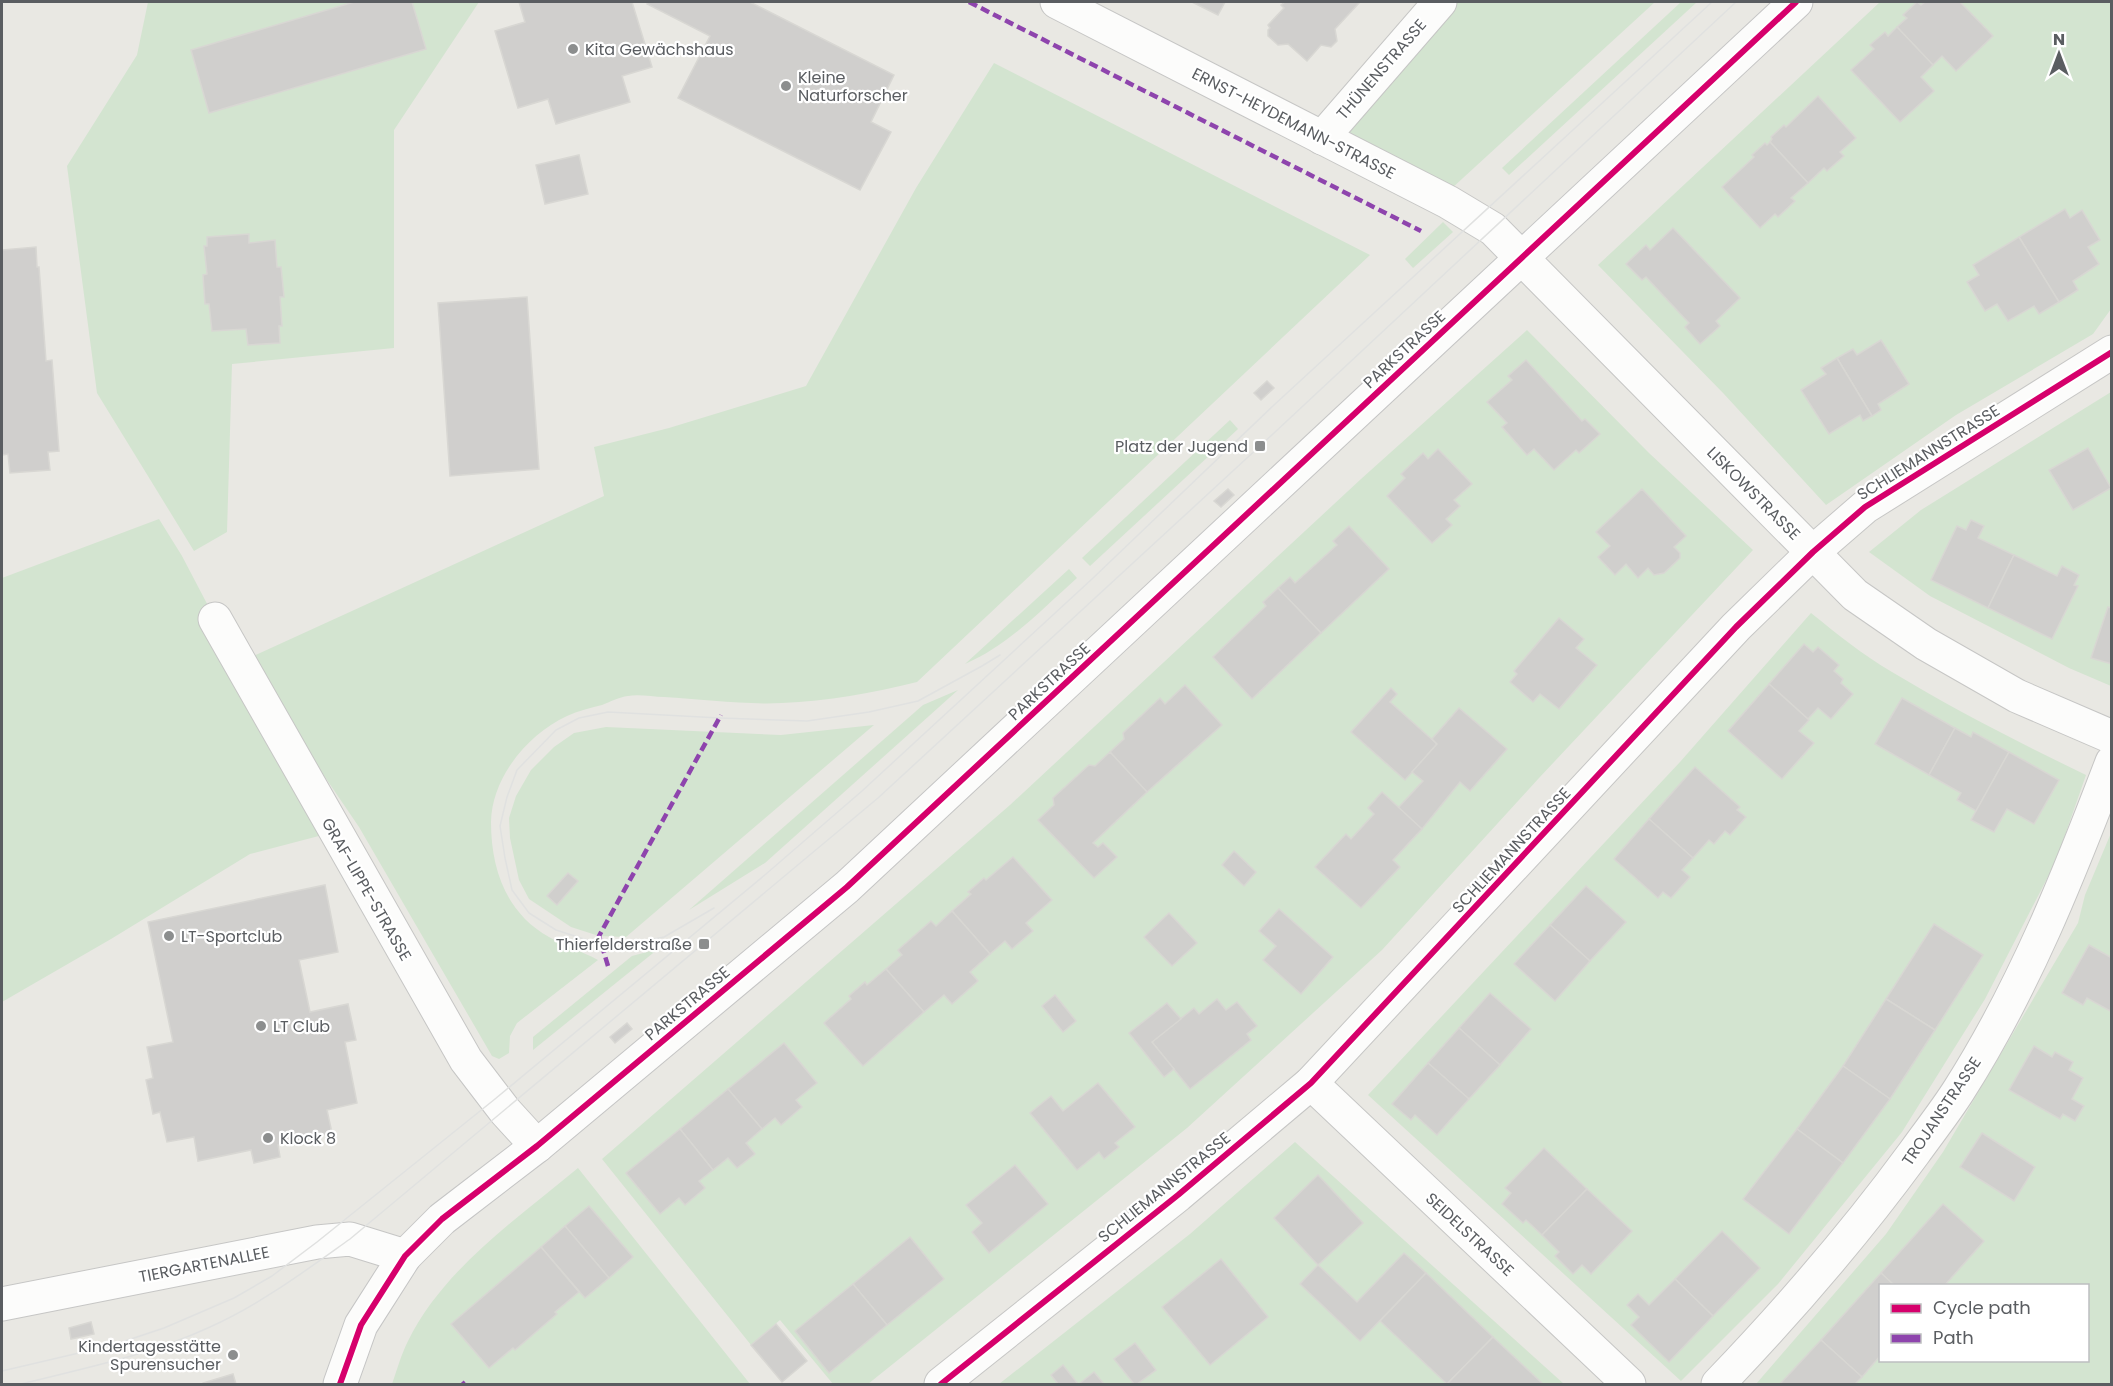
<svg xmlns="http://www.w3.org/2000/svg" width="2113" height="1386" font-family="Poppins,sans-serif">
  <rect width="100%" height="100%" fill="#e9e8e3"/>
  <g fill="#d3e4d0" fill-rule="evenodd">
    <path d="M148 2H479L394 130V348L232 364 227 532 194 551 97 393 67 166 137 55Z"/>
    <path d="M1457 2H1655L1451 189 1339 131 1361 104Z"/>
    <path d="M1681 2H1697L1509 175 1502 168Z"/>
    <path d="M1880 2H2111V309L2093 334 1956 415 1826 505 1724 394 1598 265Z"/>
    <path d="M994 63 1370 255 917 682C872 693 828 701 782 703 746 705 701 699 664 697 653 697 639 694 628 696 619 697 610 702 602 705 590 708 578 711 567 716 528 734 492 777 491 822 491 869 506 913 549 937 564 946 582 951 598 960L517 1023 510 1036 509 1053 499 1059 492 1056 359 827 312 758 251 657 604 496 594 447 669 428 806 386 916 188Z"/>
    <path d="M1443 222 1453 232 1413 268 1405 259Z"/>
    <path d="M1527 330 1649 453 1753 550 1539 778 1382 950 1187 1128 868 1384H833L780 1320 751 1345 602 1159 1010 805 1361 479Z"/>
    <path d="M2111 392V686L2069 668 1930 596 1869 552 1921 510Z"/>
    <path d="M1230 420 1238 429 1090 566 1082 558Z"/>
    <path d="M159 519 182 556 215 619 334 832 250 854 111 939 2 1002V578Z"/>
    <path d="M1069 569 1077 578C1041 610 1009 645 965 664Z"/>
    <path d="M1811 613C1837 634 1863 655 1892 672 1955 710 2020 743 2086 775L2056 861 1985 999 1902 1132 1778 1284 1681 1381 1368 1095 1680 762Z"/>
    <path d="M958 690 765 863 689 910 923 705Z"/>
    <path d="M874 725 626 937 599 936 571 927 529 899 519 880 510 838 509 818 516 796 531 770 554 747 574 733 606 727 781 735Z"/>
    <path d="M2111 833V1384H1756L1886 1234 1943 1152 2078 923 2085 895ZM1880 1286H2088V1360H1880Z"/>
    <path d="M658 949 533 1050V1037L632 956Z"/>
    <path d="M1295 1142 1564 1384H999L1190 1234Z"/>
    <path d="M578 1168 750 1384H392C397 1370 401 1355 408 1341 444 1268 517 1219 578 1168Z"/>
  </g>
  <g fill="#d0cfcd" stroke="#d8d7d3" stroke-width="1.5">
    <path d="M354 2H412L426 49 209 113 191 50Z"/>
    <path d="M519 2H632L652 67 622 76 630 102 556 124 548 99 518 108 495 31 525 22Z"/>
    <path d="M648 2H750L894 75 871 122 891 132 860 190 678 98 710 36 647 4Z"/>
    <path d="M1192 2H1225L1218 15Z"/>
    <path d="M1285 2H1360L1335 29 1337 41 1331 47 1321 45 1307 61 1288 44 1278 45 1268 36V30L1270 28 1268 25 1284 8 1281 5Z"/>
    <path d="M1917 2 1921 5 1925 2H1960L1993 36 1956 71 1942 56 1933 65 1897 27 1907 18 1903 15Z"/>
    <path d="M1897 27 1933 65 1921 77 1934 91 1900 122 1851 70 1874 49 1870 45 1885 32 1888 36Z"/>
    <path d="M1818 96 1856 138 1840 152 1844 156 1827 171 1824 168 1808 183 1770 142 1772 139 1771 137 1784 125 1786 127Z"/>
    <path d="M1770 142 1808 183 1791 198 1795 201 1778 217 1775 214 1760 228 1722 187 1754 157 1752 155 1765 143 1767 145Z"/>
    <path d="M579 155 588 194 545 204 536 165Z"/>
    <path d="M2065 209 2070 218 2082 210 2100 240 2088 247 2099 264 2073 281 2078 290 2059 302 2019 237Z"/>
    <path d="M1673 228 1740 298 1716 321 1720 326 1700 344 1685 327 1689 323 1646 277 1642 280 1626 264 1646 245 1650 250Z"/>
    <path d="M249 234V243L275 240 277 267H281L284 297H280L282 326H279L280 343 248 345 246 329 212 331 209 304H205L203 275 207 274 204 246H207V237Z"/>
    <path d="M2019 237 2059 302 2039 314 2034 306 2008 321 1997 304 1985 311 1967 282 1979 275 1973 265Z"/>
    <path d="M2 247V250L36 247 37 267H39L46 361 52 360 59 451 48 452 50 470 10 473 8 454 2 455Z"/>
    <path d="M527 297 539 469 450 476 438 303Z"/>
    <path d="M1881 340 1909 384 1878 404 1881 410 1872 416 1837 358 1853 349 1857 355Z"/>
    <path d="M1837 358 1872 416 1863 421 1860 415 1829 434 1801 390 1826 374 1821 368Z"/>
    <path d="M1526 360 1582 421 1585 419 1600 434 1579 453 1576 450 1554 470 1534 449 1527 455 1502 427 1507 423 1487 402 1512 380 1508 376Z"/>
    <path d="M1267 381 1274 388 1261 400 1254 393Z"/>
    <path d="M2088 448 2111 488 2073 510 2049 470Z"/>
    <path d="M1438 449 1472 484 1454 500 1460 506 1446 519 1452 525 1432 543 1387 496 1405 478 1401 474 1423 453 1428 459Z"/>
    <path d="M1228 489 1234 495 1221 507 1214 501Z"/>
    <path d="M1642 489 1686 536 1674 547 1680 553V558L1664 573 1654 575 1648 568 1638 578 1626 564 1615 575 1598 557 1610 546 1596 532Z"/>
    <path d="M1971 520 1984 526 1978 538 2014 555 1988 608 1931 580 1957 526 1966 530Z"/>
    <path d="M1349 526 1389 569 1321 633 1278 588 1290 577 1295 583 1337 545 1333 541Z"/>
    <path d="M2014 555 2057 576 2062 566 2079 575 2074 585 2078 586 2052 639 1988 608Z"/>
    <path d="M1278 588 1321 633 1252 699 1213 657 1266 606 1263 602Z"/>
    <path d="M2108 607 2112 608V664L2091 658Z"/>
    <path d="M1559 618 1584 639 1576 648 1597 665 1559 709 1540 694 1533 702 1510 682 1517 674 1514 671Z"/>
    <path d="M1804 644 1813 652 1818 647 1839 665 1834 671 1843 679 1841 683 1853 694 1831 719 1818 708 1808 719 1769 684Z"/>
    <path d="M1769 684 1809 720 1799 731 1814 743 1782 779 1728 731Z"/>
    <path d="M1185 685 1222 725 1147 792 1110 752 1124 739 1123 733 1160 698 1165 704Z"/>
    <path d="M1391 688 1397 694 1390 702 1437 744 1405 780 1351 732Z"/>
    <path d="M1902 698 1955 728 1929 775 1875 744Z"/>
    <path d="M1459 708 1507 749 1470 791 1460 782 1422 829 1398 808 1423 781 1412 772 1437 744 1432 739Z"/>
    <path d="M1955 728 1971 737 1973 732 2009 752 1976 811 1957 800 1961 793 1929 775Z"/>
    <path d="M1110 752 1147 792 1093 843 1098 847 1103 843 1117 857 1094 878 1038 820 1054 805 1053 798 1089 765 1095 766Z"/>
    <path d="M2009 752 2059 780 2034 824 2007 809 1994 832 1971 820Z"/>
    <path d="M1695 767 1740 807 1737 810 1746 817 1730 835 1725 831 1714 844 1709 840 1693 858 1649 819Z"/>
    <path d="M1382 792 1422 829 1393 860 1400 867 1361 908 1315 867 1346 834 1351 839 1374 814 1368 808Z"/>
    <path d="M1649 819 1693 858 1682 870 1690 877 1671 898 1663 892 1658 898 1614 859Z"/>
    <path d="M1234 851 1256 872 1244 886 1222 865Z"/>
    <path d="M1013 857 1052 900 1026 923 1033 931 1012 949 1005 941 990 954 952 911 971 894 968 892 984 878 986 880Z"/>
    <path d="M568 873 578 881 557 905 547 896Z"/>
    <path d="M325 885 338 952 299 960 310 1012 348 1004 356 1040 345 1042 357 1103 327 1110 332 1133 278 1145 280 1157 254 1163 251 1150 198 1161 194 1137 167 1142 160 1112 153 1114 146 1080 153 1078 147 1047 173 1042 148 922Z"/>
    <path d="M1586 886 1626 922 1590 961 1550 925Z"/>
    <path d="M1279 909 1333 957 1301 994 1263 960 1276 946 1259 931Z"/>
    <path d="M952 911 990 954 970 972 978 981 952 1004 944 995 924 1012 886 969 902 955 898 950 931 921 936 926Z"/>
    <path d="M1169 913 1197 943 1172 966 1144 937Z"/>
    <path d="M1934 924 1983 955 1935 1030 1886 999Z"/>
    <path d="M1550 925 1590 961 1555 1001 1514 964Z"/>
    <path d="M2089 945 2112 958V1012L2087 998 2083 1005 2062 993Z"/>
    <path d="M886 969 924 1012 863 1066 824 1023 851 999 849 996 865 982 867 985Z"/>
    <path d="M1490 993 1531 1029 1500 1065 1459 1028Z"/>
    <path d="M1055 995 1076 1021 1063 1032 1042 1006Z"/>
    <path d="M1217 999 1226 1010 1237 1002 1257 1026 1247 1034 1251 1040 1190 1089 1152 1042 1194 1008 1199 1014Z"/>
    <path d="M1886 999 1935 1030 1890 1099 1843 1066Z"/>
    <path d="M1167 1003 1181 1019 1152 1042 1174 1069 1164 1077 1129 1033Z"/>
    <path d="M627 1023 632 1029 615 1043 610 1037Z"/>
    <path d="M1459 1028 1500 1065 1469 1099 1428 1063Z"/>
    <path d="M784 1043 817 1083 796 1100 802 1107 781 1125 775 1118 762 1129 728 1089Z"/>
    <path d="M2034 1046 2052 1057 2055 1052 2073 1062 2069 1070 2083 1078 2072 1099 2084 1106 2075 1121 2063 1114 2060 1119 2009 1090Z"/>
    <path d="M1428 1063 1469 1099 1437 1135 1415 1115 1411 1120 1392 1104Z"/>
    <path d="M1843 1066 1890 1099 1843 1163 1797 1129Z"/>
    <path d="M1098 1083 1135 1127 1115 1143 1119 1147 1104 1159 1099 1152 1077 1170 1030 1113 1051 1096 1063 1111Z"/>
    <path d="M728 1089 762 1129 746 1143 755 1154 737 1168 728 1158 713 1170 680 1129Z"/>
    <path d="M680 1129 713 1170 699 1181 705 1188 685 1205 679 1198 660 1214 626 1173Z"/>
    <path d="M1797 1129 1843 1163 1789 1234 1743 1199Z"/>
    <path d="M1982 1133 2035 1167 2014 1201 1960 1167Z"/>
    <path d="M1544 1148 1587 1189 1542 1235 1526 1220 1523 1223 1502 1204 1511 1193 1505 1188Z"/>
    <path d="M1015 1165 1048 1204 989 1253 972 1232 982 1223 966 1205Z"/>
    <path d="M1318 1175 1363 1223 1318 1265 1274 1218Z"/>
    <path d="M1587 1189 1632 1231 1591 1274 1582 1265 1573 1274 1555 1256 1559 1252 1542 1235Z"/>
    <path d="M1943 1204 1984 1241 1944 1286H1895L1881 1273Z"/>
    <path d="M589 1206 633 1257 609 1278 565 1226Z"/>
    <path d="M565 1226 609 1278 585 1298 541 1247Z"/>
    <path d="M1722 1231 1760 1268 1713 1316 1675 1279Z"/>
    <path d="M910 1237 944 1279 887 1325 853 1284Z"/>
    <path d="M541 1247 579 1292 555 1312 557 1314 515 1350 513 1348 489 1368 451 1324Z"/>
    <path d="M1404 1253 1426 1273 1360 1341 1300 1284 1318 1265 1357 1302Z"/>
    <path d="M1221 1259 1268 1317 1210 1365 1162 1307Z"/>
    <path d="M1426 1273 1493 1337 1447 1384 1380 1321Z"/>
    <path d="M1881 1273 1895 1286H1880V1356L1862 1377 1821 1340Z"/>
    <path d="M1675 1279 1713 1316 1669 1362 1631 1325 1639 1317 1627 1305 1638 1294 1649 1305Z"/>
    <path d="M853 1284 887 1325 829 1373 795 1331Z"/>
    <path d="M91 1322 94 1334 71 1339 69 1328Z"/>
    <path d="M776 1324 807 1361 782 1382 751 1345Z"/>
    <path d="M1493 1337 1543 1384H1447Z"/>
    <path d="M1821 1340 1862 1377 1855 1384H1780Z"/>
    <path d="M1135 1343 1156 1370 1137 1384H1134L1114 1359Z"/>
    <path d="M1063 1365 1078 1384H1058L1051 1375Z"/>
    <path d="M1094 1372 1104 1384H1079Z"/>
    <path d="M233 1374 236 1384H203V1383Z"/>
  </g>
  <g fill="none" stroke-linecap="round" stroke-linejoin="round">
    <defs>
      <g id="street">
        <path d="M1057 2 1448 202 1493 229 1855 595 1926 644 2017 696 2112 737"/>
        <path d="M1322 138 1440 2"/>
        <path d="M215 619 466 1060 505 1111 537 1146"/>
        <path d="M1311 1083 1629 1384"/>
        <path d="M2 1304 317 1242 350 1239 405 1256"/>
        <path d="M941 1384 1178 1195 1311 1083 1736 627 1813 552 1865 507 2112 352"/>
        <path d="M1718 1384C1788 1311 1854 1235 1914 1153 1929 1132 1945 1112 1959 1090 2024 988 2069 875 2112 762"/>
      </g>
      <path id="secondary" d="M340 1384 361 1325 405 1256 442 1219 537 1146 847 887 1796 2"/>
    </defs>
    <use href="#street" stroke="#c6c6c5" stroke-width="35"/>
    <use href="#secondary" stroke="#c5c5c5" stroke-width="35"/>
    <use href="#street" stroke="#fcfcfb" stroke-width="33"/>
    <use href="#secondary" stroke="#fcfcfb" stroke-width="33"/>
    <g stroke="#e0e1e0" stroke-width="1.5">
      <path d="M714 908 664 937 629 944 590 941 556 930 529 913 512 890 505 858 500 826 507 797 517 770 556 730 579 718 608 712 720 718 807 721 869 712 918 701 982 666 1000 655"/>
      <path d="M2 1371 113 1345 164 1328 234 1298 272 1276 317 1242 495 1099 766 874 862 791 1092 579 1274 405 1712 2"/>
      <path d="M21 1384C85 1368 150 1355 210 1327 261 1304 305 1271 350 1239L878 798 1260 446 1736 2"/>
    </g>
    <g stroke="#8e44ad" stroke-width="4.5" stroke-dasharray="9 4.5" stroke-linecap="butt">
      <path d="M969 2 1421 231"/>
      <path d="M608 966 599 936 721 715"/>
      <path d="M462 1382 464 1384"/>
    </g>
    <defs>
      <g id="cycleway">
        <path d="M340 1384 361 1325 405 1256 442 1219 537 1146 847 887 1796 2"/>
        <path d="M941 1384 1178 1195 1311 1083 1736 627 1813 552 1865 507 2112 352"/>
      </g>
    </defs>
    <use href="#cycleway" stroke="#fff" stroke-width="10"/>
    <use href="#cycleway" stroke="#d6006c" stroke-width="6"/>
  </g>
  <g fill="#8c8e8e" stroke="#fff" stroke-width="2">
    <circle cx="573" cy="49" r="6"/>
    <circle cx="786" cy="86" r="6"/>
    <rect x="1254" y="440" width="12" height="12" rx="3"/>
    <circle cx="169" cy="936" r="6"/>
    <rect x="698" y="938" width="12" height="12" rx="3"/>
    <circle cx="261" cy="1026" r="6"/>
    <circle cx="268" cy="1138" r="6"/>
    <circle cx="233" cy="1355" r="6"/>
  </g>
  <g text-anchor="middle" stroke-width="4.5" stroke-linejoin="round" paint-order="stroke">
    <g font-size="16" fill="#5a5d61" stroke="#fff" text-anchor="start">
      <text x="585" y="55">Kita Gewächshaus</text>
      <text x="798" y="83">Kleine<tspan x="798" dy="18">Naturforscher</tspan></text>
      <text x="1248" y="452" text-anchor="end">Platz der Jugend</text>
      <text x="181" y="942">LT-Sportclub</text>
      <text x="692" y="950" text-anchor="end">Thierfelderstraße</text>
      <text x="273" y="1032">LT Club</text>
      <text x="280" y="1144">Klock 8</text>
      <text x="221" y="1352" text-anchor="end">Kindertagesstätte<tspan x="221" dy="18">Spurensucher</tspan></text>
    </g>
    <g font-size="16" fill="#5a5d61" stroke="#fff">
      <text transform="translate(1381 69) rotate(-49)" y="6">THÜNENSTRASSE</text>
      <text transform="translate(1294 123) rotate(27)" y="6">ERNST-HEYDEMANN-STRASSE</text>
      <text transform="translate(1404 349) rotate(-43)" y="6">PARKSTRASSE</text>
      <text transform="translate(1928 452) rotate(-32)" y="6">SCHLIEMANNSTRASSE</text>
      <text transform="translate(1754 493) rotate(45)" y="6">LISKOWSTRASSE</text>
      <text transform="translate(1049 681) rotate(-43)" y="6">PARKSTRASSE</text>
      <text transform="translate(1511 850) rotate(-47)" y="6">SCHLIEMANNSTRASSE</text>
      <text transform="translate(367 889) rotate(60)" y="6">GRAF-LIPPE-STRASSE</text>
      <text transform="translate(687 1003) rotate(-40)" y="6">PARKSTRASSE</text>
      <text transform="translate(1941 1111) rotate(-56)" y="6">TROJANSTRASSE</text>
      <text transform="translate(1164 1187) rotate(-39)" y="6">SCHLIEMANNSTRASSE</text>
      <text transform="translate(1470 1234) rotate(43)" y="6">SEIDELSTRASSE</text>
      <text transform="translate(204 1264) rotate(-11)" y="6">TIERGARTENALLEE</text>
    </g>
  </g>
  <rect width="2113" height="1386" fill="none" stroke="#5a5d61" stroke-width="6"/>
  <rect x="1879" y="1284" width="210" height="78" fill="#ffffff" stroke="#bdbec0" stroke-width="1.5"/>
  <rect x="1891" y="1304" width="30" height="9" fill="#d6006c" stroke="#bdbec0" stroke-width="1.5"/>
  <text x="1933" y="1314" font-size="18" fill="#5a5d61">Cycle path</text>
  <rect x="1891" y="1334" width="30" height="9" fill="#8e44ad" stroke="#bdbec0" stroke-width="1.5"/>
  <text x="1933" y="1344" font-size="18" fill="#5a5d61">Path</text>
  <g transform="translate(2059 54)" stroke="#ffffff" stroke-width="4.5" paint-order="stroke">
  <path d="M0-4.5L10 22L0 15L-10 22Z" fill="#5a5d61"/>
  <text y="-9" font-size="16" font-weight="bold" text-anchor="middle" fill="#5a5d61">N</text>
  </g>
</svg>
